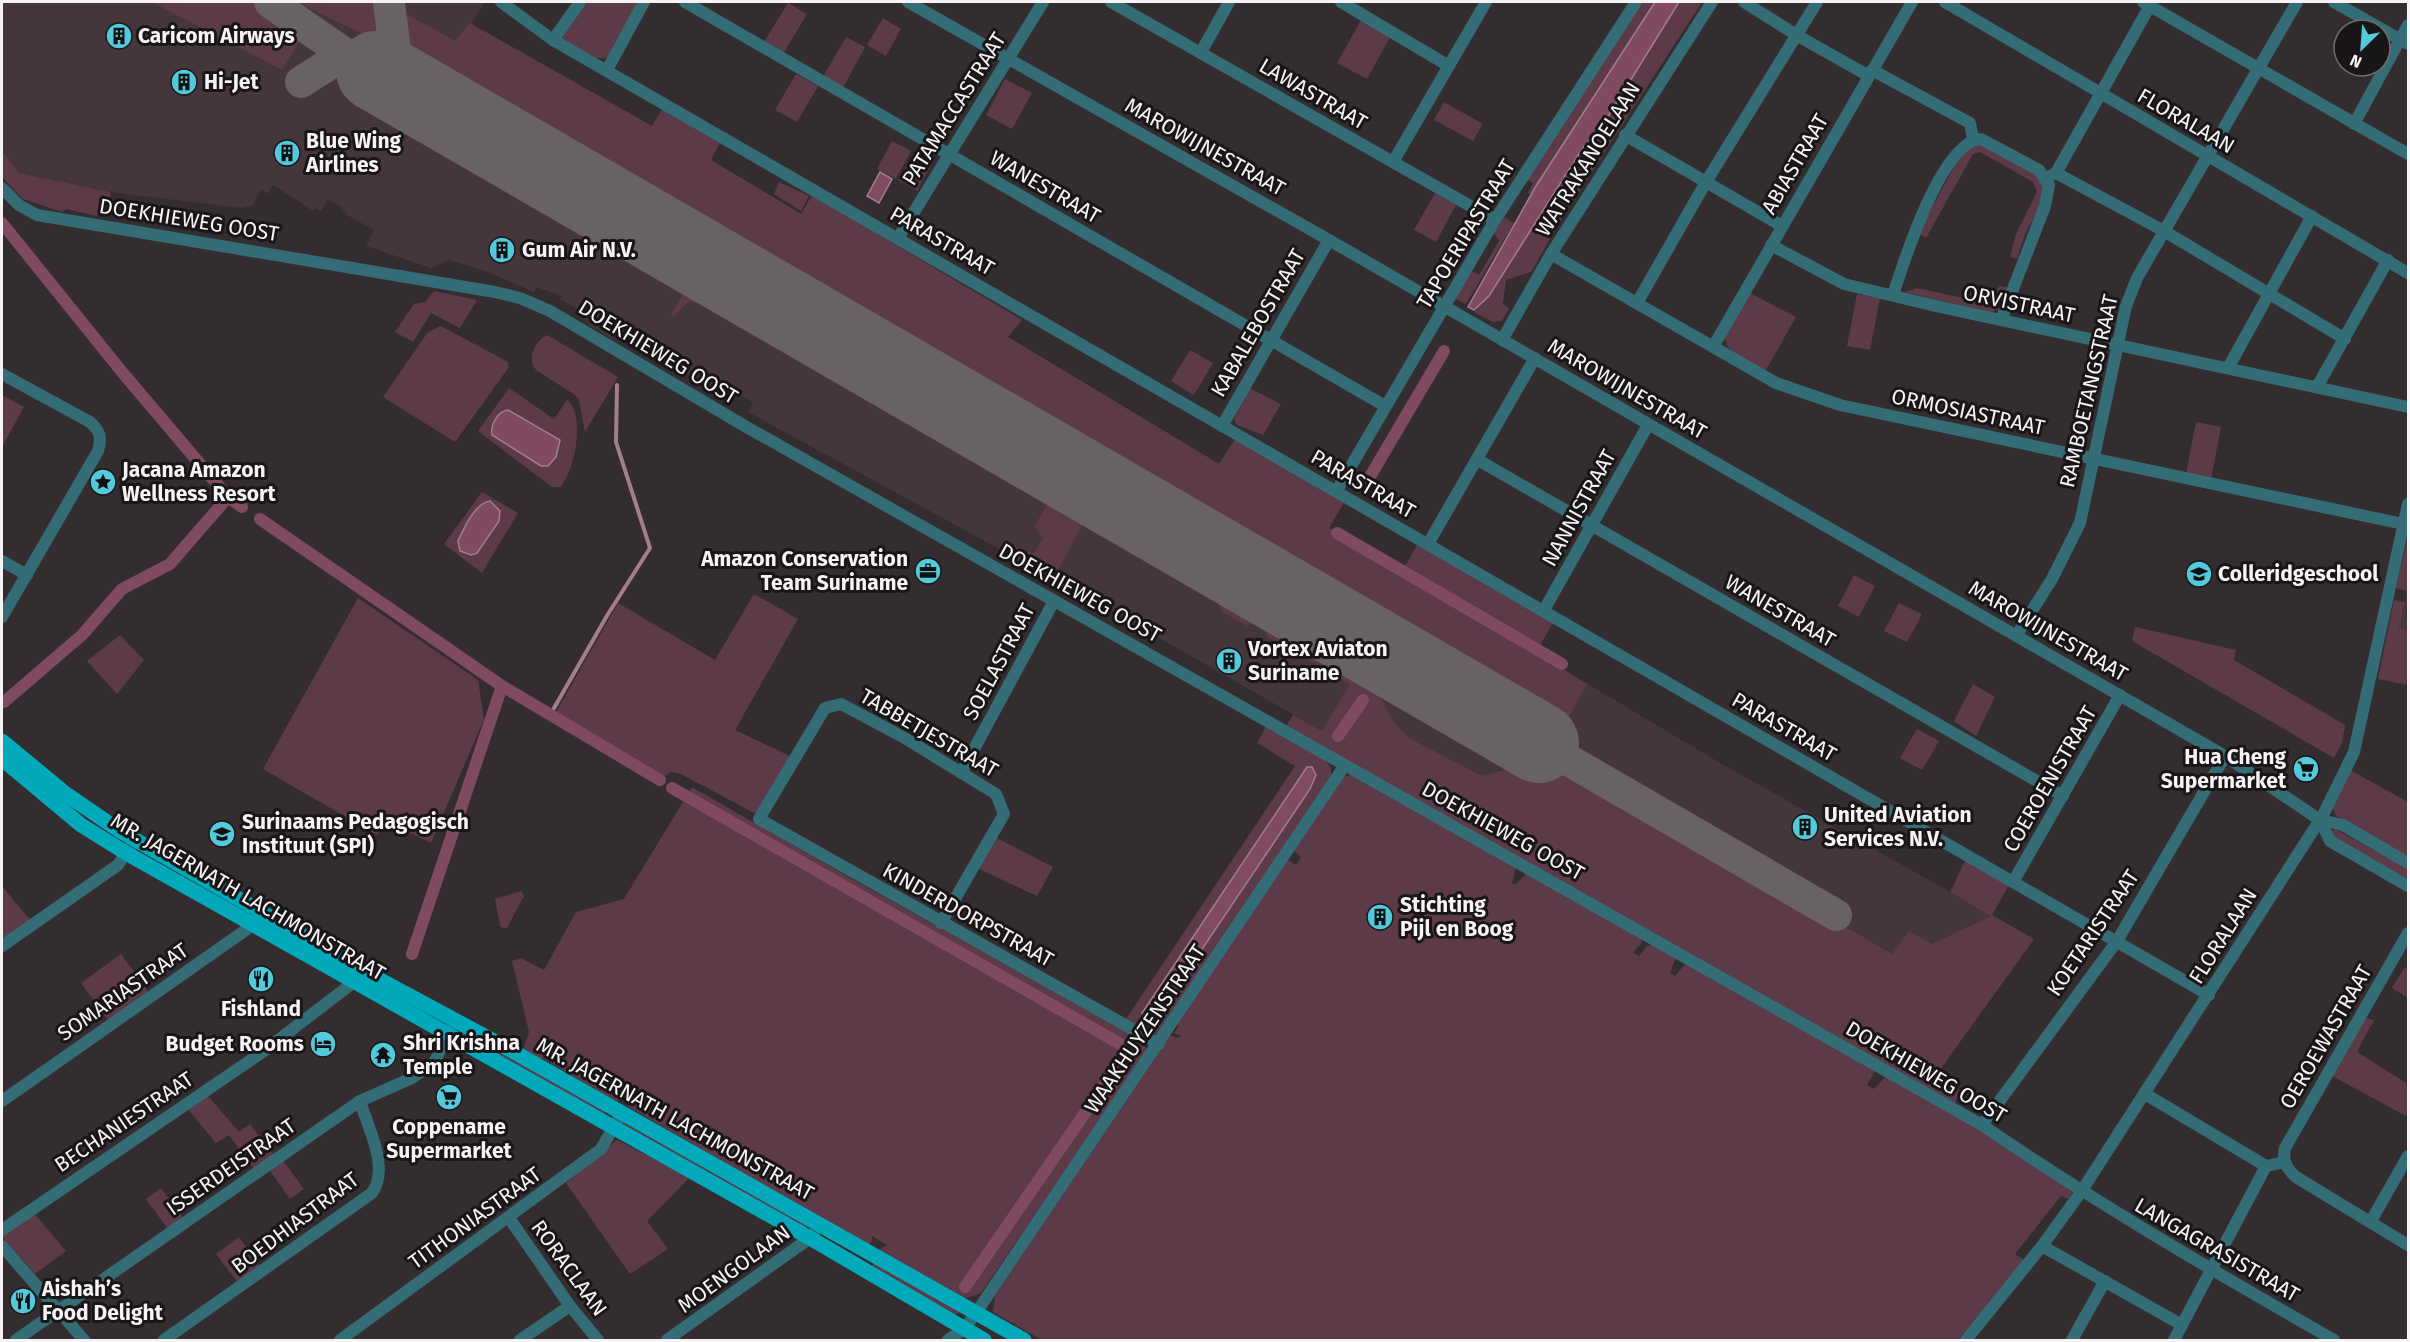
<svg xmlns="http://www.w3.org/2000/svg" width="2410" height="1342" font-family="'Fira Sans',sans-serif">
  <rect width="100%" height="100%" fill="#342d2f"/>
  <g fill="#44363b">
    <path d="M2 2H485L471 24 743 179 1720 763 2034 939 1932 1081 1102 605 748 412 753 402 730 389 726 387 722 395 622 336 611 338 589 325 590 323 581 317 584 313 560 299 562 296 536 287 534 292 488 272 449 260 431 268 366 246 374 230 347 215 340 206 328 199 321 211 315 208 313 211 273 185 267 194 261 189 252 206 241 208 117 193 18 173 2 151Z"/>
    <path d="M2408 586V630L2399 628Z"/>
  </g>
  <g fill="#5d3a48" fill-rule="evenodd">
    <path d="M152 2H252L307 30 282 70Z"/>
    <path d="M297 2H380L379 42Z"/>
    <path d="M585 2H641L609 57C596 63 571 46 562 38Z"/>
    <path d="M1641 2H1655L1531 195 1528 193 1533 183 1527 179Z"/>
    <path d="M1679 2H1702L1562 218 1531 272 1506 280 1503 304 1509 308 1502 321 1493 322 1474 312 1489 296 1582 149 1609 115Z"/>
    <path d="M788 3 807 14 783 54 764 42Z"/>
    <path d="M401 11 455 41 470 23 652 126 662 109 720 143 711 160 801 214 812 195 1022 320 1008 337 1219 464 1235 439 1345 501 1329 528 1402 572 1418 543 1554 621 1536 653 1587 684 1566 722 584 155 396 42Z"/>
    <path d="M883 18 901 29 886 56 867 45Z"/>
    <path d="M1361 20 1390 37 1367 79 1337 63Z"/>
    <path d="M846 37 865 47 843 88 823 77Z"/>
    <path d="M796 74 818 86 797 122 775 110Z"/>
    <path d="M1005 79 1032 93 1012 129 986 115Z"/>
    <path d="M1444 102 1483 124 1473 141 1434 120Z"/>
    <path d="M892 141 911 151 896 179 877 169Z"/>
    <path d="M1980 144 2037 175 2044 186 2042 204 2025 234 2017 259 2010 257 2016 234 2037 192 2033 182 1980 152 1973 154 1926 238 1918 233 1958 160 1963 153Z"/>
    <path d="M2 151 19 173 111 192 108 209 97 216 66 209 62 212 23 199 2 177Z"/>
    <path d="M914 154 932 163 917 191 898 180Z"/>
    <path d="M779 182 809 196 801 211 774 194Z"/>
    <path d="M1435 193 1456 205 1436 242 1414 230Z"/>
    <path d="M1504 217 1514 223 1466 304 1455 299 1471 271 1479 275 1499 241 1494 233Z"/>
    <path d="M704 284 720 295 711 310 699 302H688L674 317 671 314 687 289Z"/>
    <path d="M1999 286 2008 287 1999 309 1990 313 1905 292 1917 288 1991 304Z"/>
    <path d="M434 291 477 300 460 328 431 313 413 342 395 332 414 304 425 302Z"/>
    <path d="M1750 293 1796 317 1766 370C1751 363 1726 356 1725 337Z"/>
    <path d="M1857 294 1880 298 1870 350 1847 346Z"/>
    <path d="M734 300 767 320 757 336 724 316Z"/>
    <path d="M441 326 508 362 509 367 455 442 383 397 428 332Z"/>
    <path d="M547 335 618 377 585 432 579 400 575 395 536 370C527 358 534 342 547 335Z"/>
    <path d="M1190 350 1213 363 1194 395 1171 381Z"/>
    <path d="M509 388 554 419 567 400C586 415 575 471 560 487H552L478 431Z"/>
    <path d="M1249 388 1281 404 1263 435 1237 425 1234 419Z"/>
    <path d="M2 395 24 407 2 447Z"/>
    <path d="M2196 422 2221 427 2211 479 2186 474Z"/>
    <path d="M1055 489 1091 509 1053 579 1017 559 1021 551 1034 553 1043 539 1035 526Z"/>
    <path d="M482 492 518 513 482 573 444 544ZM475 511 499 521 492 530Z"/>
    <path d="M2408 535V586L2407 591 2396 588Z"/>
    <path d="M1854 575 1875 586 1859 617 1838 606Z"/>
    <path d="M1213 576 1261 604 1248 626 1223 613 1210 588Z"/>
    <path d="M754 594 798 619 735 730 790 756 756 814 681 774 671 772 665 776 556 712 618 603 715 660Z"/>
    <path d="M358 598 478 680 484 719 431 843 385 821 377 835 263 769Z"/>
    <path d="M2394 600 2405 602 2399 628 2408 630V685L2378 679Z"/>
    <path d="M1899 603 1922 614 1907 642 1884 631Z"/>
    <path d="M1278 613 1361 664 1395 723 1409 738 1482 776 1504 770 1522 754 1543 761 1770 894 1776 886 1892 954 1909 931 1932 944 1991 916 1950 892 1966 859 2009 885 1992 915 2034 939 1934 1078 1961 1091 1955 1103 1286 726 1293 715 1322 731 1350 684 1265 635Z"/>
    <path d="M2135 627 2236 650 2234 660 2345 725 2342 743 2334 758 2132 641Z"/>
    <path d="M120 635 144 660 117 694 87 661Z"/>
    <path d="M1973 684 1995 697 1976 736 1954 721Z"/>
    <path d="M1266 726 1325 759 1331 768V775L1159 1033 1151 1035 1126 1019 1295 766 1257 743ZM1307 767 1316 775 1310 789 1154 1022 1142 1012Z"/>
    <path d="M1917 729 1939 741 1922 770 1900 758Z"/>
    <path d="M2350 770 2408 802V857L2336 816 2333 808Z"/>
    <path d="M1352 775 1516 867 1512 883 1515 885 1527 873 1642 937 1641 944 1633 952 1639 956 1647 946 1655 944 1676 957 1670 973 1675 976 1686 963 1874 1069V1073L1867 1085 1874 1089 1886 1076 2059 1174 2074 1190 2069 1199 2061 1196 2015 1254 2024 1260 1958 1340H1042L993 1312 995 1296 1169 1035 1178 1038 1181 1036 1174 1033 1179 1026 1176 1024 1286 859 1296 865 1301 857 1294 851 1343 777Z"/>
    <path d="M692 787 852 879 1142 1040 1147 1051 981 1293 964 1299 881 1254 880 1249 887 1245 872 1236V1241L868 1246 629 1107V1097L625 1095 618 1101 612 1099 542 1058 540 1060 523 1050 529 1032 512 961 521 958 544 970 576 912 624 899Z"/>
    <path d="M2335 829 2408 869V880L2335 838 2332 831Z"/>
    <path d="M997 838 1053 867 1037 896 979 869Z"/>
    <path d="M2 886 32 922 2 940Z"/>
    <path d="M521 891 524 896 507 928H503L500 926 495 899Z"/>
    <path d="M121 954 150 994 110 1023 81 983Z"/>
    <path d="M2405 967 2408 969V998L2392 988Z"/>
    <path d="M2365 1018 2374 1020 2357 1052 2408 1084V1117L2332 1076Z"/>
    <path d="M460 1030 604 1111 606 1116 457 1032Z"/>
    <path d="M207 1095 239 1132 250 1124 274 1155 254 1169 229 1135 216 1143 187 1108Z"/>
    <path d="M622 1122 807 1225V1227L805 1229 620 1127Z"/>
    <path d="M617 1140 690 1177 647 1221 668 1249 630 1274 566 1183Z"/>
    <path d="M281 1158 304 1189 290 1199 268 1168Z"/>
    <path d="M161 1188 183 1218 168 1229 146 1199Z"/>
    <path d="M33 1212 66 1251 35 1274 2 1237 5 1231Z"/>
    <path d="M239 1237 261 1268 239 1284 216 1254Z"/>
    <path d="M873 1262 960 1312 959 1313 955 1314 872 1268Z"/>
  </g>
  <g fill="#804b60" stroke="#a47d8c" stroke-width="1.5">
    <path d="M1655 2H1679L1609 115 1582 149 1489 296 1474 310 1468 307 1536 186Z"/>
    <path d="M880 172 892 179 879 203 867 196Z"/>
    <path d="M508 410 560 440 556 457 548 466H541L492 435C490 425 498 411 508 410Z"/>
    <path d="M490 501 500 511 499 521 477 553 471 555 460 551 458 541C464 528 475 503 490 501Z"/>
    <path d="M1307 767H1312L1316 775 1310 789 1153 1022H1150L1142 1013Z"/>
  </g>
  <g fill="none" stroke-linecap="round" stroke-linejoin="round">
    <path stroke="#a47d8c" stroke-width="4" d="M550 715 608 614 650 548 616 442 617 385"/>
    <g stroke="#804b60" stroke-width="12">
      <path d="M2 223 122 372 228 497 170 564 122 589 82 635 4 702"/>
      <path d="M1368 480 1444 351"/>
      <path d="M228 497 242 507"/>
      <path d="M260 519 502 686 660 780"/>
      <path d="M1337 533 1562 664"/>
      <path d="M1338 736 1363 700"/>
      <path d="M672 788 1129 1049 965 1287"/>
      <path d="M412 954 502 686"/>
    </g>
    <g stroke="#686264" stroke-width="32">
      <path d="M270 2 345 54"/>
      <path d="M389 2 399 84"/>
      <path d="M301 82 345 54 376 71"/>
      <path d="M1539 743 1836 915"/>
    </g>
    <path stroke="#686264" stroke-width="80" d="M376 71 1539 743"/>
    <g stroke="#346d75" stroke-width="12">
      <path d="M501 2 553 40 2209 995"/>
      <path d="M685 2 1385 406"/>
      <path d="M908 2 1329 240 2225 756 2320 820 2343 825 2408 863"/>
      <path d="M1111 2 1495 220"/>
      <path d="M1341 2 1449 66"/>
      <path d="M1744 2 1798 36 1869 76"/>
      <path d="M1945 2 2408 273"/>
      <path d="M2143 2 2408 154"/>
      <path d="M2334 2 2408 44"/>
      <path d="M553 40 580 2"/>
      <path d="M1201 52 1229 2"/>
      <path d="M607 70 644 2"/>
      <path d="M1872 70 1970 123 1973 139"/>
      <path d="M2354 124 2408 25"/>
      <path d="M1625 135 1782 226"/>
      <path d="M1393 162 1486 2"/>
      <path d="M2056 173 2152 2"/>
      <path d="M2046 178 2056 173 2164 231 2345 339"/>
      <path d="M2 188 19 205 37 215 495 292 520 298 550 311 743 425 1982 1125C2096 1203 2215 1272 2334 1340"/>
      <path d="M898 238 1043 2"/>
      <path d="M1771 245 1844 284 1940 307 2408 407"/>
      <path d="M1551 254 1776 383 1840 405 2408 525"/>
      <path d="M1893 295C1904 261 1941 142 1981 139L2039 170 2049 185 2045 206 2001 320"/>
      <path d="M1637 303 1706 182 1817 2"/>
      <path d="M1502 340 1551 254 1712 2"/>
      <path d="M1713 347 1912 2"/>
      <path d="M2228 368 2312 216"/>
      <path d="M2 374 90 422C100 431 102 437 98 451L2 617"/>
      <path d="M2317 387 2388 260"/>
      <path d="M1222 426 1329 240"/>
      <path d="M1478 460 2063 796"/>
      <path d="M1337 490 1495 220 1636 2"/>
      <path d="M1428 544 1535 358"/>
      <path d="M2 561 27 575"/>
      <path d="M1544 610 1648 425"/>
      <path d="M2016 636 2052 579 2080 523 2126 306 2137 278 2297 2"/>
      <path d="M961 773 1054 601"/>
      <path d="M2320 820 2330 841 2408 886"/>
      <path d="M2013 882 2120 695"/>
      <path d="M941 923 1004 814 996 794 903 737 841 704 825 708 759 819 1159 1044"/>
      <path d="M2408 933 2285 1148C2282 1161 2287 1169 2296 1177L2408 1245"/>
      <path d="M2 946 118 865 135 839"/>
      <path d="M2145 1094 2266 1166"/>
      <path d="M2 1101 253 925 256 919"/>
      <path d="M1982 1125 2117 941 2225 756"/>
      <path d="M509 1218 570 1306 598 1340"/>
      <path d="M2371 1221 2408 1156"/>
      <path d="M2 1230 264 1051 354 982"/>
      <path d="M2 1246 84 1340"/>
      <path d="M2042 1246 2182 1325"/>
      <path d="M16 1340 360 1101 412 1078 434 1063 451 1028"/>
      <path d="M164 1340 372 1193C390 1168 368 1128 360 1101"/>
      <path d="M340 1340 601 1149 621 1114"/>
      <path d="M520 1340 570 1306"/>
      <path d="M667 1340 810 1238 814 1233"/>
      <path d="M948 1340 964 1329 976 1313 1345 765"/>
      <path d="M1966 1340 2042 1246 2081 1192 2323 815 2354 752 2408 504"/>
      <path d="M2072 1340 2105 1281"/>
      <path d="M2174 1340 2266 1166 2285 1162"/>
    </g>
    <g stroke="#01a9bb" stroke-width="15">
      <path d="M2 741 66 794 120 831 373 976 514 1052 1024 1340"/>
      <path d="M2 759 81 825 126 853 810 1238 984 1340"/>
    </g>
  </g>
  <defs>
    <symbol id="building-disc" viewBox="-11 -11 22 22"><circle r="9.5" fill="#53cadc" stroke="#191617"/><path d="M-4-6H4V6H1V3H-1V6H-4ZM-2.5-4.3h1.7v1.8h-1.7ZM.8-4.3h1.7v1.8H.8ZM-2.5-1h1.7V.8h-1.7ZM.8-1h1.7V.8H.8Z" fill="#111"/></symbol>
    <symbol id="sight-disc" viewBox="-11 -11 22 22"><circle r="9.5" fill="#53cadc" stroke="#191617"/><path d="M0-6L1.8-2.2L6-1.7L2.9 1.2L3.7 5.4L0 3.3L-3.7 5.4L-2.9 1.2L-6-1.7L-1.8-2.2Z" fill="#111"/></symbol>
    <symbol id="office-disc" viewBox="-11 -11 22 22"><circle r="9.5" fill="#53cadc" stroke="#191617"/><path d="M-6-3h4V-5.5h4V-3h4V5H-6ZM-1-4.5V-3h2v-1.5ZM-6 0V1H6V0Z" fill="#111"/></symbol>
    <symbol id="school-disc" viewBox="-11 -11 22 22"><circle r="9.5" fill="#53cadc" stroke="#191617"/><path d="M0-5L7-2L0 1L-7-2ZM-4 1L0 2.5L4 1V4Q0 6-4 4Z" fill="#111"/></symbol>
    <symbol id="supermarket-disc" viewBox="-11 -11 22 22"><circle r="9.5" fill="#53cadc" stroke="#191617"/><path d="M-6-5.5h2.5l.6 2H6L4.5 2H-2.5L-4.4-4H-6ZM-1.5 3.2a1.3 1.3 0 1 0 .1 0ZM3 3.2a1.3 1.3 0 1 0 .1 0Z" fill="#111"/></symbol>
    <symbol id="restaurant-disc" viewBox="-11 -11 22 22"><circle r="9.5" fill="#53cadc" stroke="#191617"/><path d="M-5-6h1v4h1v-4h1v4h1v-4h1v5L-1.5 .5V6h-2V.5L-5-1ZM5-6V6H3V1.5H1.5Q1.5-4 5-6Z" fill="#111"/></symbol>
    <symbol id="hotel-disc" viewBox="-11 -11 22 22"><circle r="9.5" fill="#53cadc" stroke="#191617"/><path d="M-6-4.5h1.5V1H6V5H4.5V3h-9V5H-6ZM-4 0a1.8 1.8 0 1 1 3.6 0ZM.5 0V-2.5h3Q6-2.5 6 0Z" fill="#111"/></symbol>
    <symbol id="temple-disc" viewBox="-11 -11 22 22"><circle r="9.5" fill="#53cadc" stroke="#191617"/><path d="M0-6L5-2H3V0L6.5 2.5H4V6H1.5V3h-3V6H-4V2.5H-6.5L-3 0V-2H-5Z" fill="#111"/></symbol>
  </defs>
  <g fill-rule="evenodd">
    <use href="#building-disc" x="104" y="21" width="30" height="30"/>
    <use href="#building-disc" x="169" y="67" width="30" height="30"/>
    <use href="#building-disc" x="272" y="138" width="30" height="30"/>
    <use href="#building-disc" x="487" y="235" width="30" height="30"/>
    <use href="#sight-disc" x="88" y="467" width="30" height="30"/>
    <use href="#office-disc" x="913" y="556" width="30" height="30"/>
    <use href="#school-disc" x="2184" y="559" width="30" height="30"/>
    <use href="#building-disc" x="1214" y="646" width="30" height="30"/>
    <use href="#supermarket-disc" x="2291" y="754" width="30" height="30"/>
    <use href="#building-disc" x="1790" y="812" width="30" height="30"/>
    <use href="#school-disc" x="207" y="819" width="30" height="30"/>
    <use href="#building-disc" x="1365" y="902" width="30" height="30"/>
    <use href="#restaurant-disc" x="246" y="964" width="30" height="30"/>
    <use href="#hotel-disc" x="308" y="1029" width="30" height="30"/>
    <use href="#temple-disc" x="368" y="1040" width="30" height="30"/>
    <use href="#supermarket-disc" x="434" y="1082" width="30" height="30"/>
    <use href="#restaurant-disc" x="8" y="1286" width="30" height="30"/>
  </g>
  <g text-anchor="middle" stroke-width="6" stroke-linejoin="round" paint-order="stroke">
    <g font-size="21" font-weight="bold" fill="#f7f3f4" stroke="#191617" text-anchor="start">
      <text x="138" y="43">Caricom Airways</text>
      <text x="204" y="89">Hi-Jet</text>
      <text x="306" y="148">Blue Wing<tspan x="306" dy="24">Airlines</tspan></text>
      <text x="522" y="257">Gum Air N.V.</text>
      <text x="122" y="477">Jacana Amazon<tspan x="122" dy="24">Wellness Resort</tspan></text>
      <text x="908" y="566" text-anchor="end">Amazon Conservation<tspan x="908" dy="24">Team Suriname</tspan></text>
      <text x="2218" y="581">Colleridgeschool</text>
      <text x="1248" y="656">Vortex Aviaton<tspan x="1248" dy="24">Suriname</tspan></text>
      <text x="2286" y="764" text-anchor="end">Hua Cheng<tspan x="2286" dy="24">Supermarket</tspan></text>
      <text x="1824" y="822">United Aviation<tspan x="1824" dy="24">Services N.V.</tspan></text>
      <text x="242" y="829">Surinaams Pedagogisch<tspan x="242" dy="24">Instituut (SPI)</tspan></text>
      <text x="1400" y="912">Stichting<tspan x="1400" dy="24">Pijl en Boog</tspan></text>
      <text x="261" y="1016" text-anchor="middle">Fishland</text>
      <text x="403" y="1050">Shri Krishna<tspan x="403" dy="24">Temple</tspan></text>
      <text x="304" y="1051" text-anchor="end">Budget Rooms</text>
      <text x="449" y="1134" text-anchor="middle">Coppename<tspan x="449" dy="24">Supermarket</tspan></text>
      <text x="42" y="1296">Aishah’s<tspan x="42" dy="24">Food Delight</tspan></text>
    </g>
    <g font-size="21" fill="#f7f3f4" stroke="#191617">
      <text transform="translate(1313 94) rotate(30)" y="7">LAWASTRAAT</text>
      <text transform="translate(954 109) rotate(-58)" y="7">PATAMACCASTRAAT</text>
      <text transform="translate(2186 121) rotate(30)" y="7">FLORALAAN</text>
      <text transform="translate(1205 147) rotate(29)" y="7">MAROWIJNESTRAAT</text>
      <text transform="translate(1588 159) rotate(-58)" y="7">WATRAKANOELAAN</text>
      <text transform="translate(1795 164) rotate(-60)" y="7">ABIASTRAAT</text>
      <text transform="translate(1045 187) rotate(30)" y="7">WANESTRAAT</text>
      <text transform="translate(189 220) rotate(9)" y="7">DOEKHIEWEG OOST</text>
      <text transform="translate(1466 234) rotate(-59)" y="7">TAPOERIPASTRAAT</text>
      <text transform="translate(942 241) rotate(30)" y="7">PARASTRAAT</text>
      <text transform="translate(2019 304) rotate(12)" y="7">ORVISTRAAT</text>
      <text transform="translate(1258 323) rotate(-60)" y="7">KABALEBOSTRAAT</text>
      <text transform="translate(658 352) rotate(31)" y="7">DOEKHIEWEG OOST</text>
      <text transform="translate(1627 389) rotate(30)" y="7">MAROWIJNESTRAAT</text>
      <text transform="translate(2089 391) rotate(-77)" y="7">RAMBOETANGSTRAAT</text>
      <text transform="translate(1968 412) rotate(12)" y="7">ORMOSIASTRAAT</text>
      <text transform="translate(1363 484) rotate(30)" y="7">PARASTRAAT</text>
      <text transform="translate(1579 508) rotate(-61)" y="7">NANNISTRAAT</text>
      <text transform="translate(1080 593) rotate(29)" y="7">DOEKHIEWEG OOST</text>
      <text transform="translate(1780 611) rotate(30)" y="7">WANESTRAAT</text>
      <text transform="translate(2048 631) rotate(30)" y="7">MAROWIJNESTRAAT</text>
      <text transform="translate(999 662) rotate(-62)" y="7">SOELASTRAAT</text>
      <text transform="translate(1784 727) rotate(30)" y="7">PARASTRAAT</text>
      <text transform="translate(929 733) rotate(30)" y="7">TABBETJESTRAAT</text>
      <text transform="translate(2050 779) rotate(-60)" y="7">COEROENISTRAAT</text>
      <text transform="translate(1503 831) rotate(29)" y="7">DOEKHIEWEG OOST</text>
      <text transform="translate(248 897) rotate(30)" y="7">MR. JAGERNATH LACHMONSTRAAT</text>
      <text transform="translate(968 915) rotate(29)" y="7">KINDERDORPSTRAAT</text>
      <text transform="translate(2093 933) rotate(-56)" y="7">KOETARISTRAAT</text>
      <text transform="translate(2223 936) rotate(-58)" y="7">FLORALAAN</text>
      <text transform="translate(123 992) rotate(-35)" y="7">SOMARIASTRAAT</text>
      <text transform="translate(1145 1029) rotate(-56)" y="7">WAAKHUYZENSTRAAT</text>
      <text transform="translate(2326 1037) rotate(-60)" y="7">OEROEWASTRAAT</text>
      <text transform="translate(1926 1072) rotate(30)" y="7">DOEKHIEWEG OOST</text>
      <text transform="translate(675 1119) rotate(29)" y="7">MR. JAGERNATH LACHMONSTRAAT</text>
      <text transform="translate(124 1122) rotate(-34)" y="7">BECHANIESTRAAT</text>
      <text transform="translate(231 1167) rotate(-35)" y="7">ISSERDEISTRAAT</text>
      <text transform="translate(475 1218) rotate(-36)" y="7">TITHONIASTRAAT</text>
      <text transform="translate(295 1223) rotate(-37)" y="7">BOEDHIASTRAAT</text>
      <text transform="translate(2217 1250) rotate(30)" y="7">LANGAGRASISTRAAT</text>
      <text transform="translate(569 1268) rotate(54)" y="7">RORACLAAN</text>
      <text transform="translate(734 1269) rotate(-36)" y="7">MOENGOLAAN</text>
    </g>
  </g>
  <rect width="2410" height="1342" fill="none" stroke="#f7f3f4" stroke-width="6"/>
  <g transform="translate(2362 48) rotate(205)"><circle r="28" fill="#191617" stroke="#726e6f" stroke-width="1.5"/>
  <path d="M0-4.5L10 22L0 15L-10 22Z" fill="#53cadc"/>
  <text y="-9" font-size="16" font-weight="bold" text-anchor="middle" fill="#f7f3f4">N</text>
  </g>
</svg>
